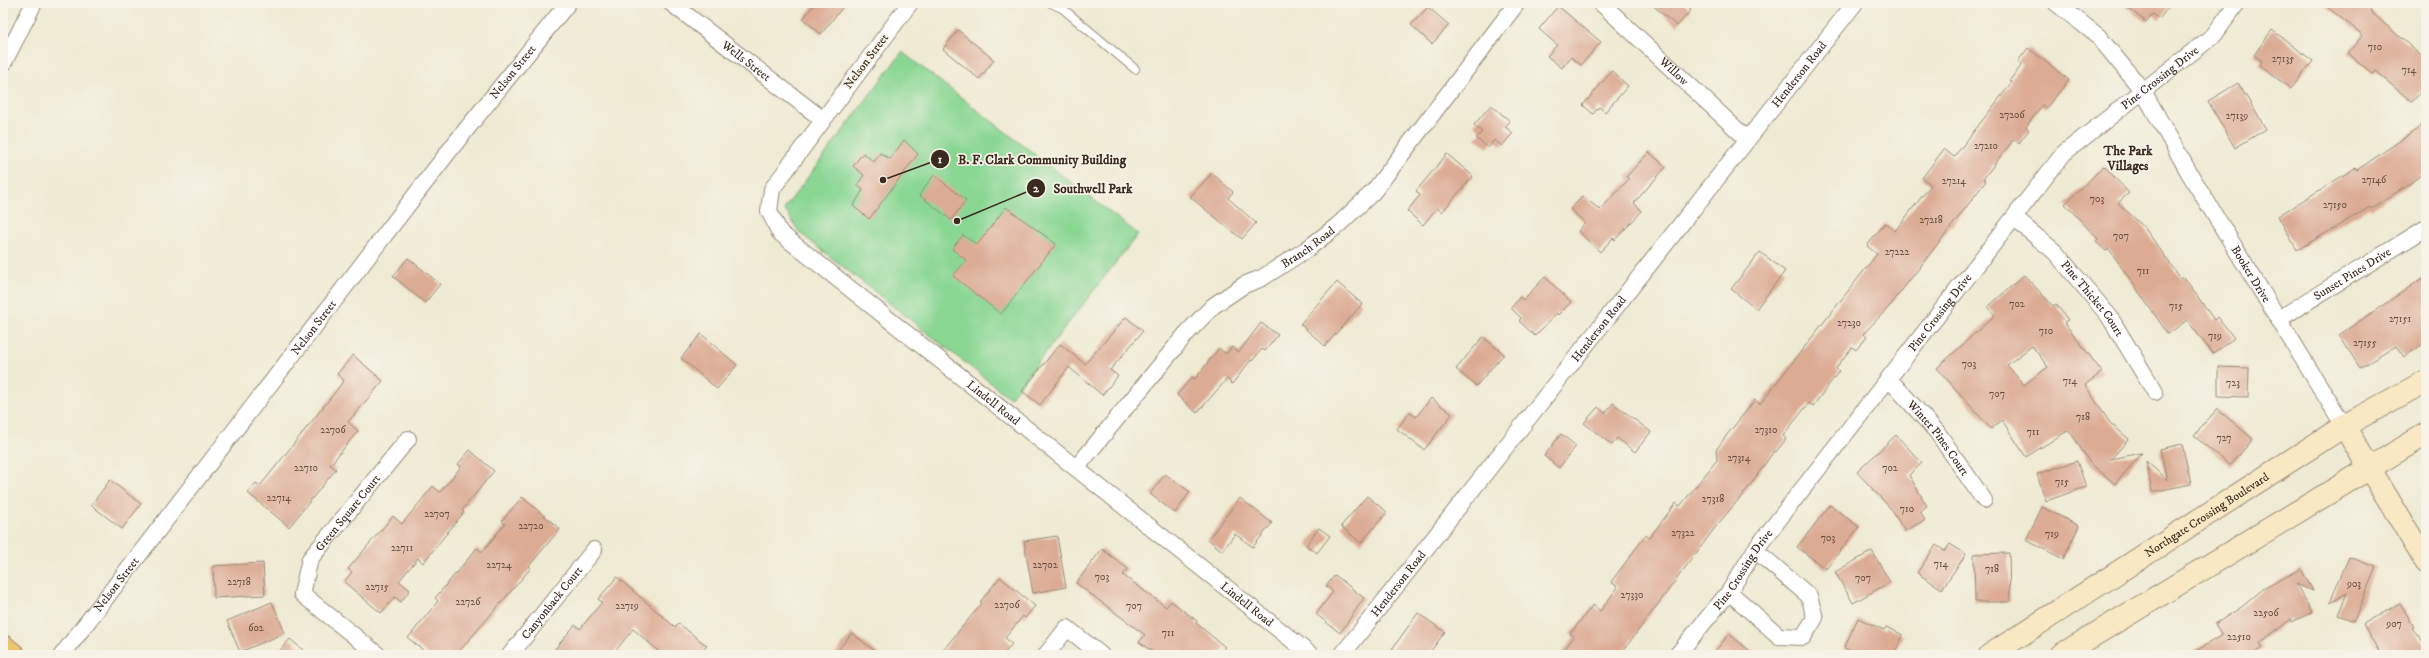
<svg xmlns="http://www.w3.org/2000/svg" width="2429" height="658" font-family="'IM FELL DW Pica',serif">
  <rect width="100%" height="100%" fill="#f7f3e8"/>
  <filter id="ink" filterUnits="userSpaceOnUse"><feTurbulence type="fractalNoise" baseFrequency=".025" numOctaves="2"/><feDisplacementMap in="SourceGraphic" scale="8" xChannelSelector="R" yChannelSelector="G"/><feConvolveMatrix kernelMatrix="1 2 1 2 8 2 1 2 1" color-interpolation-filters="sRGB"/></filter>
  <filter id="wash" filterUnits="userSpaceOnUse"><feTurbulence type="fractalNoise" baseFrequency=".012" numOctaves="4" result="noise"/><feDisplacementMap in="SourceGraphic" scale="16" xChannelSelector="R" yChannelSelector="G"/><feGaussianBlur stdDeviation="0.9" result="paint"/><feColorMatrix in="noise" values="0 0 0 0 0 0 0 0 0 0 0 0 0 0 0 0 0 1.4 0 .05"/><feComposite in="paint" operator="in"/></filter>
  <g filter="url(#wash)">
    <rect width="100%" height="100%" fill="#efead3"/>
    <path fill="#8ad794" stroke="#628059" d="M902 52 1138 234 1010 398 800 233 784 209Z"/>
    <g id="blocks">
      <g fill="#dcab94" fill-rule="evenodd">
        <path d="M815 3H846L821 34 803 19Z"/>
        <path d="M1650 3H1682L1691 10 1677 26Z"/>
        <path d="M2122 3H2172L2159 19 2153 14 2146 22Z"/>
        <path d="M2322 3H2377L2370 11 2426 60V86L2412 102 2375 71 2373 74 2348 53 2363 35Z"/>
        <path d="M1558 6 1601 42 1581 65 1571 57 1562 68 1547 56 1557 45 1539 29Z"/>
        <path d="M1428 7 1449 25 1432 44 1411 25Z"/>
        <path d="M958 30 994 60 979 79 943 49Z"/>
        <path d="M2272 30 2313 61 2291 89 2259 65 2262 61 2254 55Z"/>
        <path d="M2028 48 2069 80 2046 108 2042 105 2026 127 2029 130 2019 143 2014 139 1983 179 1986 181 1964 210 1889 307 1863 334 1867 337 1856 350 1852 347 1836 368 1839 371 1813 406 1809 403 1785 433 1783 436 1786 439 1776 452 1774 451 1746 491 1717 525 1620 655H1560L1574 637 1570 634 1593 605 1600 611 1618 587 1611 582 1646 535 1649 538 1676 503 1680 506 1717 460 1716 450 1726 436 1755 400 1760 404 1877 254 1867 246 1885 223 1895 231 1931 185 1922 178 1944 149 1954 157 2012 82 2010 80 2022 65 2018 61Z"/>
        <path d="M1612 71 1628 86 1605 112 1599 107 1593 114 1583 105Z"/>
        <path d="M2238 83 2266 129 2235 148 2208 101Z"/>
        <path d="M1491 105 1510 121 1505 127 1513 133 1502 146 1494 140 1488 148 1476 138 1482 132 1474 125Z"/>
        <path d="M2426 123V171L2408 185 2371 209 2370 207 2297 250 2278 216 2355 168 2357 170Z"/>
        <path d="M904 140 918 154 869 219 853 206 863 190 857 185 864 175 853 166 863 153 874 162 880 153 890 159Z"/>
        <path d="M1649 152 1666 167 1634 203 1642 211 1615 240 1613 238 1600 252 1578 231 1585 223 1570 209 1583 196 1600 210 1629 179 1626 177Z"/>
        <path d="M1447 154 1473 176 1442 212 1437 208 1423 225 1407 211 1420 195 1416 191Z"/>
        <path d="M2104 166 2129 193 2118 203 2144 227 2181 279 2184 277 2214 320 2218 317 2234 338 2213 354 2187 320 2168 334 2109 249 2106 251 2096 242 2098 239 2065 204Z"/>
        <path d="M1212 173 1233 192 1228 198 1256 223 1242 239 1190 197Z"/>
        <path d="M934 175 966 200 951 220 919 195Z"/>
        <path d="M1006 207 1056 244 1001 314 953 276 966 260 952 249 963 235 977 245Z"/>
        <path d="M1760 252 1785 271 1756 309 1731 289Z"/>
        <path d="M408 258 440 284 425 303 393 276Z"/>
        <path d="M2024 275 2053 306 2056 304 2068 320 2064 322 2102 372 2085 385 2110 423 2129 439 2111 459 2142 453 2115 484 2090 463 2069 430 2026 457 2002 420 1991 429 1937 368 1995 315 1988 307ZM2032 346 2048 367 2024 385 2007 365Z"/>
        <path d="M2426 276V342L2404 357 2396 346 2360 368 2339 335Z"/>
        <path d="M1545 277 1571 302 1558 315 1557 313 1535 336 1519 321 1521 318 1511 308 1520 297 1523 300Z"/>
        <path d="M1337 282 1362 304 1325 346 1300 324Z"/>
        <path d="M1126 317 1143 331 1110 370 1118 376 1102 395 1069 367 1040 405 1022 391 1060 344 1085 364Z"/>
        <path d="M1261 323 1278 335 1265 351 1262 349 1252 361 1251 360 1232 384 1227 379 1197 413 1177 395 1192 377 1195 379 1219 348 1226 354 1232 347 1239 352Z"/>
        <path d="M701 334 737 365 717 389 681 358Z"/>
        <path d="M1483 337 1504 354 1476 386 1456 369Z"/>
        <path d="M353 355 383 381 348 422 358 431 330 465 336 469 289 527 248 493 256 483 260 486 336 391 344 380 337 374Z"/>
        <path d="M2218 367 2249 368 2248 397 2218 396Z"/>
        <path d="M1431 398 1452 414 1424 450 1397 429 1410 412 1416 417Z"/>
        <path d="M1613 403 1651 432 1635 452 1617 438 1612 445 1584 423 1598 407 1605 413Z"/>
        <path d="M2217 409 2253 439 2230 466 2194 436Z"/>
        <path d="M1561 434 1576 446 1559 468 1544 456Z"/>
        <path d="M1896 435 1922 463 1909 475 1927 506 1920 511 1925 520 1905 531 1891 509 1857 472Z"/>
        <path d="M2182 444 2191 484 2152 492 2146 461 2167 480 2160 449Z"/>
        <path d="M470 450 494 471 462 510 464 512 423 563 418 558 399 581 410 590 401 602 395 597 381 613 344 582 352 572 348 569 393 516 402 524 433 486 440 492 461 467 458 464Z"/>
        <path d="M2077 461 2086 487 2046 501 2037 474Z"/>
        <path d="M1165 474 1190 492 1175 513 1150 494Z"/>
        <path d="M110 480 141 504 122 529 91 505Z"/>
        <path d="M1367 496 1387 512 1361 543 1341 526Z"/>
        <path d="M522 497 560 529 529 566 531 568 456 655H429L408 638 438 601 435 598 462 566 477 548 482 552 505 524 502 521Z"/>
        <path d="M1240 498 1272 523 1253 547 1235 534 1222 551 1208 539Z"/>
        <path d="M1830 505 1859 527 1826 569 1797 547Z"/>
        <path d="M2042 507 2079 526 2063 559 2026 540Z"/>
        <path d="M1319 528 1330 536 1317 553 1306 545Z"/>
        <path d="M1057 536 1066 587 1033 593 1024 541Z"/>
        <path d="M1950 544 1966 554 1942 589 1917 573 1936 545 1945 551Z"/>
        <path d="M1102 549 1128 569 1123 575 1166 607 1171 601 1197 621 1196 623 1225 647 1219 655H1157L1139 642 1145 635 1076 583Z"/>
        <path d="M1872 551 1890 582 1853 603 1835 572Z"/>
        <path d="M2009 553 2010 602H1975L1974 554Z"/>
        <path d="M2349 557 2376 567 2354 621 2338 615 2347 593 2330 602Z"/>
        <path d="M263 563 265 595 214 598 213 566Z"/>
        <path d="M2301 569 2313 591 2296 584 2312 612 2292 622 2291 619 2260 643 2263 648 2252 655H2189L2222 635 2215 624 2243 606 2263 589Z"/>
        <path d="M1335 575 1364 598 1340 633 1316 614 1333 592 1326 586Z"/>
        <path d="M617 577 675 627 678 623 707 646 699 655H663L633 629 612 655H550L575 625 580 629 602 602 598 599Z"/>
        <path d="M1000 577 1035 606 1025 618 1023 616 1005 638 1012 644 1003 655H939L982 603 980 602Z"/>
        <path d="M272 602 285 633 240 652 227 621Z"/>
        <path d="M2400 603 2414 627 2412 628 2426 645V655H2381L2363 624Z"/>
        <path d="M1418 613 1445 632 1428 655H1400L1392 649Z"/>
        <path d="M1858 618 1884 630 1886 627 1903 635 1894 655H1858L1844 648Z"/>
        <path d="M852 633 880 655H834Z"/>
        <path d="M1729 634 1755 655H1712Z"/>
        <path d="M290 639 309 655H276Z"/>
      </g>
    </g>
  </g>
  <g filter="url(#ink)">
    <use href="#blocks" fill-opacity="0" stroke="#958a78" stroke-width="1"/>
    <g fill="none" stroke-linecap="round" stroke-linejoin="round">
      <defs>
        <path id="lane" d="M1051 3 1062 8 1135 69"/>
        <g id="street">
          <path id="s1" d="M671 3 822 119"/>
          <path id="s2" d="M910 3 772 189 769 211 780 233 1311 655"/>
          <path id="s3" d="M1601 3 1747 139"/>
          <path id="s4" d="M2056 3 2098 36 2143 91 2191 176 2344 426"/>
          <path d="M3 64 34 3"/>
          <path id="s5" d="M2014 218 2055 252 2109 316 2155 392"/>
          <path id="s6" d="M2279 319 2426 228"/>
          <path id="s7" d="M1889 379 1937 432 1984 500"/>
          <path id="s8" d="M1077 467 1186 334 1213 306 1244 285 1262 278 1307 249 1337 226 1373 192 1517 3"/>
          <path d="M1729 592 1779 636 1803 637 1815 618 1809 596 1755 550"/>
          <path id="s9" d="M62 655 453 146 568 3"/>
          <path id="s10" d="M378 655 302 594 310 559 408 439"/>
          <path id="s11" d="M510 655 594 550"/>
          <path d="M1046 655 1067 628 1101 655"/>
          <path id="s12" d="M1342 655 1855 3"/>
          <path id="s13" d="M1677 655 1729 592 1755 550 2064 153 2214 35 2237 3"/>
        </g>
        <g id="secondary">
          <path d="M2344 426 2426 562"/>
          <path id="s14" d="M1990 655 2344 426 2426 381"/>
          <path d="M2061 655 2426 434"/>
        </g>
        <path id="highway" d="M3 646 14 655"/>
      </defs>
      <use href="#lane" stroke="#958a78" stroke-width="10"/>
      <use href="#street" stroke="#958a78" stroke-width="18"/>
      <use href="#secondary" stroke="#958a78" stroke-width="24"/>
      <use href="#highway" stroke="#958a78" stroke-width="24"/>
      <use href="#lane" stroke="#fff" stroke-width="8"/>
      <use href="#street" stroke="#fff" stroke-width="16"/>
      <use href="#secondary" stroke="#f8e8c3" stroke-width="22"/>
      <use href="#highway" stroke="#edc569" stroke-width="22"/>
    </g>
  </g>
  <g text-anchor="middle" stroke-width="3.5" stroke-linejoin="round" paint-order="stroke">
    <g font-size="10" fill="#634a3c">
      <text x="2375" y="50">710</text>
      <text x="2283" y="62">27135</text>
      <text x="2409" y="73">714</text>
      <text x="2012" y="118">27206</text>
      <text x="2237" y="119">27139</text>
      <text x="1986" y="149">27210</text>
      <text x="2374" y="183">27146</text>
      <text x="1954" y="184">27214</text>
      <text x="2097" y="202">703</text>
      <text x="2335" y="208">27150</text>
      <text x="1931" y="223">27218</text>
      <text x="2121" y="239">707</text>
      <text x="1897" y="255">27222</text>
      <text x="2143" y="274">711</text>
      <text x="2017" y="307">702</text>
      <text x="2176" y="309">715</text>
      <text x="2400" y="322">27151</text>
      <text x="1849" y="326">27230</text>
      <text x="2046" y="334">710</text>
      <text x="2215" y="339">719</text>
      <text x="2365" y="346">27155</text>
      <text x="1969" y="367">703</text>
      <text x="2070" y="384">714</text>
      <text x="2233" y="386">723</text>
      <text x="1997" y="397">707</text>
      <text x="2083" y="420">718</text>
      <text x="333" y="433">22706</text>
      <text x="1766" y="433">27310</text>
      <text x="2033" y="435">711</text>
      <text x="2224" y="441">727</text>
      <text x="1739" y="461">27314</text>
      <text x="306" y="471">22710</text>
      <text x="1890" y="471">702</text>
      <text x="2062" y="485">715</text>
      <text x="279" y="501">22714</text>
      <text x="1713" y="502">27318</text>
      <text x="1907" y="512">710</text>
      <text x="437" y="517">22707</text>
      <text x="531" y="529">22720</text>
      <text x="1683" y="536">27322</text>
      <text x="2052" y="537">719</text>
      <text x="1828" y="541">703</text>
      <text x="402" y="551">22711</text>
      <text x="1941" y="567">714</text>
      <text x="499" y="568">22724</text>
      <text x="1045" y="568">22702</text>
      <text x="1992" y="572">718</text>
      <text x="1102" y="580">703</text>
      <text x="1863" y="581">707</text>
      <text x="239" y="585">22718</text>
      <text x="2354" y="587">903</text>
      <text x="377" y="590">22715</text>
      <text x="1632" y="598">27330</text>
      <text x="468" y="605">22726</text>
      <text x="1007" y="608">22706</text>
      <text x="627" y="609">22719</text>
      <text x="1134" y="609">707</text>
      <text x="2266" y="616">22506</text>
      <text x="2394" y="627">907</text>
      <text x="256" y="631">602</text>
      <text x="1168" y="636">711</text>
      <text x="2239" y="640">22510</text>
    </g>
    <g font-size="12" fill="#3b2a1e" stroke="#f7f3e8">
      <text dy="4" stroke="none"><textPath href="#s1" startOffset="95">Wells Street</textPath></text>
      <text transform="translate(866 61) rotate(-53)" y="4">Nelson Street</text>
      <text dy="4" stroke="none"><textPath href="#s3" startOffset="100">Willow</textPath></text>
      <text dy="4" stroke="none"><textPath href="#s9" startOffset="737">Nelson Street</textPath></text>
      <text dy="4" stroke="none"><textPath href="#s12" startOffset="739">Henderson Road</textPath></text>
      <text dy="4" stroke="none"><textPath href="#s13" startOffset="756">Pine Crossing Drive</textPath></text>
      <text dy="4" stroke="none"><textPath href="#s8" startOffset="323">Branch Road</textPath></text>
      <text dy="4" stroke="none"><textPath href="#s6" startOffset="86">Sunset Pines Drive</textPath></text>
      <text dy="4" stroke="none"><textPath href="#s4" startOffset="337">Booker Drive</textPath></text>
      <text dy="4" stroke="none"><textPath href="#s5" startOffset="113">Pine Thicket Court</textPath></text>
      <text dy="4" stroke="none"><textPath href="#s13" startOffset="432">Pine Crossing Drive</textPath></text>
      <text dy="4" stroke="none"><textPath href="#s9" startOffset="413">Nelson Street</textPath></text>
      <text dy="4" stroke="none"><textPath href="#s12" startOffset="415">Henderson Road</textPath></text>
      <text dy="4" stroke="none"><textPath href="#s2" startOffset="551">Lindell Road</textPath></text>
      <text dy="4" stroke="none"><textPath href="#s7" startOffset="77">Winter Pines Court</textPath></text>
      <text dy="4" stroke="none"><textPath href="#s10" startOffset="193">Green Square Court</textPath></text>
      <text dy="4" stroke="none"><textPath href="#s14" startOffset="258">Northgate Crossing Boulevard</textPath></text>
      <text dy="4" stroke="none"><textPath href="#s13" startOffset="108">Pine Crossing Drive</textPath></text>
      <text dy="4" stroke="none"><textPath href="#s12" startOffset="91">Henderson Road</textPath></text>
      <text dy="4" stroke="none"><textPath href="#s9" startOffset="89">Nelson Street</textPath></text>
      <text dy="4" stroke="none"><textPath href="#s11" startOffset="67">Canyonback Court</textPath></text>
      <text dy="4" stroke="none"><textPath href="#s2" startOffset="875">Lindell Road</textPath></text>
    </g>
    <g font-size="13" font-weight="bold" fill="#3b2a1e" stroke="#f7f3e8">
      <text x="2128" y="155">The Park<tspan x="2128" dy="15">Villages</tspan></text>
    </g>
  </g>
  <path fill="none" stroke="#3b2a1e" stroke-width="1.5" d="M883 180L940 159M957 221L1036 188"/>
  <g fill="#3b2a1e" stroke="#f7f3e8" stroke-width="1.5">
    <circle cx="883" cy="180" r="4"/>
    <circle cx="957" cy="221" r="4"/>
    <circle cx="940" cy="159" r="10"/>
    <circle cx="1036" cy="188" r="10"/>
  </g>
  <g font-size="12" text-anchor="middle" font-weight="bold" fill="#fff">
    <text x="940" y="163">1</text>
    <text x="1036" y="192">2</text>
  </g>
  <g font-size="13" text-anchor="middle" font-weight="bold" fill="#3b2a1e" stroke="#f7f3e8" stroke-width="3.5" stroke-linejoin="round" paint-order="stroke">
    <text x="1042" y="164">B. F. Clark Community Building</text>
    <text x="1093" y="193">Southwell Park</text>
  </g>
  <rect width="2429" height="658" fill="none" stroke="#f7f3e8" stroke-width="16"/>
</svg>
